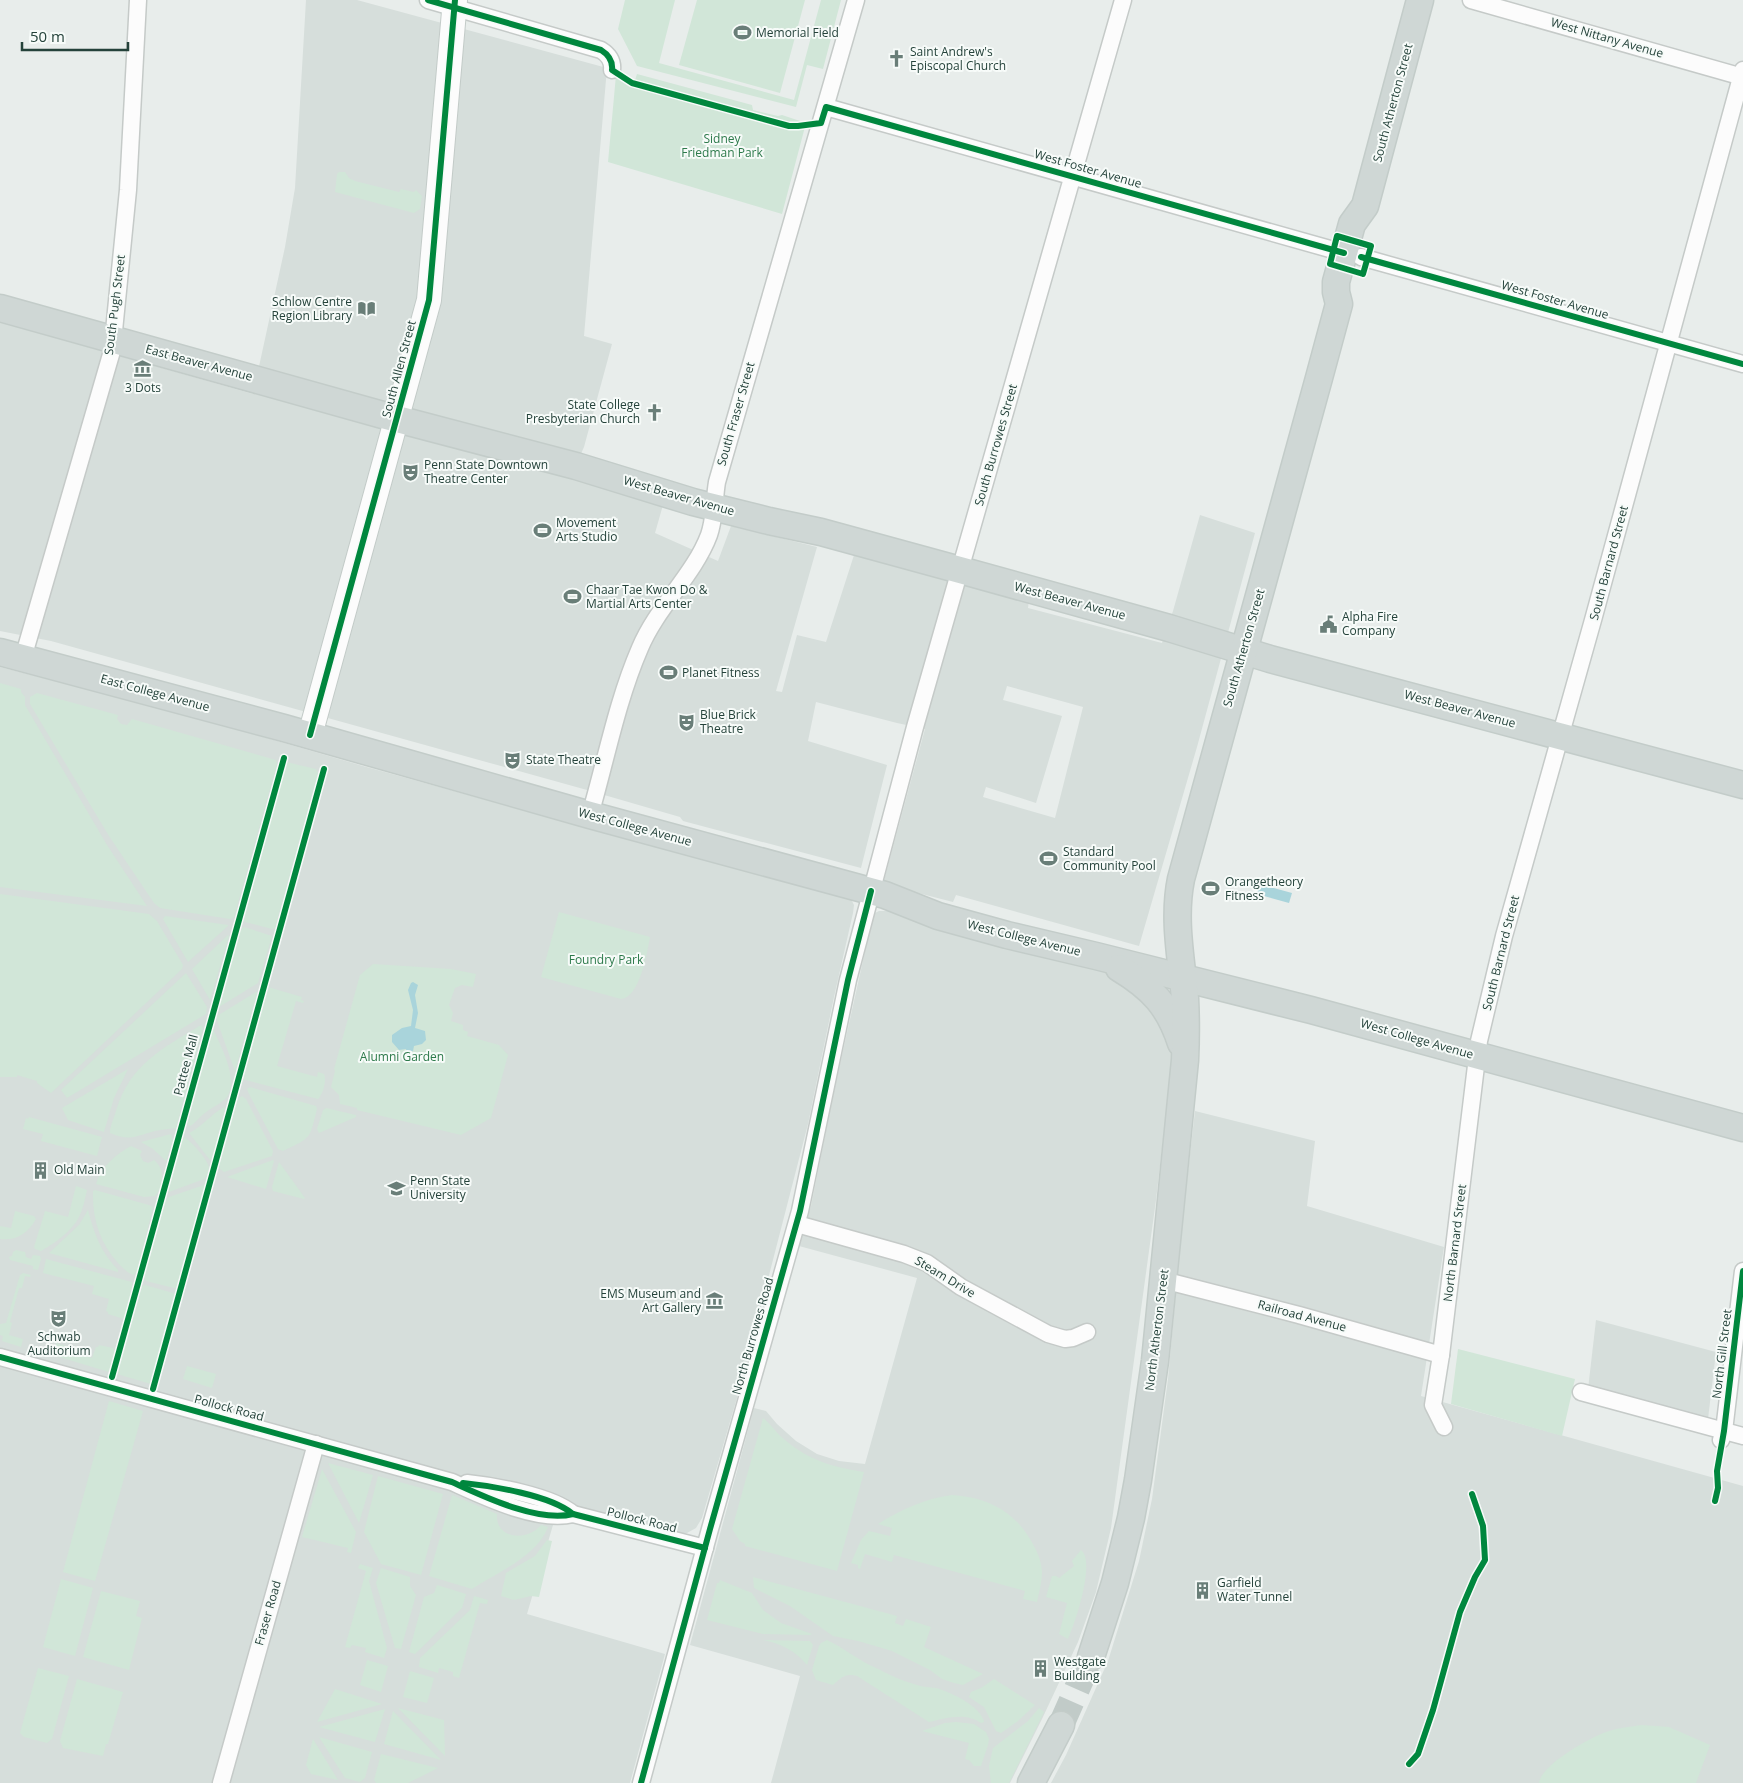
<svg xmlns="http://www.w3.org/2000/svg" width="1743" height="1783" font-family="'Open Sans',sans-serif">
  <rect width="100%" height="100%" fill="#e8edeb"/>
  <g fill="#d6dedb" fill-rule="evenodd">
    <path d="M306 0H357L607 68 584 336 612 344 584 447 570 478 663 505 655 533 718 561 731 526 817 547 776 691 782 692 797 635 826 642 855 552 1029 600 1028 608 1162 643 1173 611 1200 515 1255 533 1197 747 1139 946 956 895 953 902 883 884 925 729 897 723 816 702 808 741 887 765 861 868 683 821 680 817 587 790 51 641 0 631V322L253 394 285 247 295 188ZM1007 686 1083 707 1055 818 983 797 986 787 1036 803 1062 716 1003 700Z"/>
    <path d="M0 667 181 713 363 766 620 837 835 891 850 897 854 905 853 913 834 997 808 1124 741 1384 702 1518 696 1528 687 1533 676 1536 587 1512 560 1501 527 1614 665 1654 630 1783H0Z"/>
    <path d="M879 911H891L1115 975 1149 995 1174 1045 1156 1200 1111 1528 1096 1592 1078 1642 1042 1719 1010 1783H771L800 1676 690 1645 754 1408 766 1411 777 1424 796 1441 817 1454 839 1461 865 1464 917 1278 799 1246 811 1206 833 1096 872 920 875 913Z"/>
    <path d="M1195 1111 1315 1141 1307 1206 1444 1247 1421 1396 1743 1486V1783H1051L1066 1755 1108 1661 1139 1561 1152 1499 1168 1379 1183 1215Z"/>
    <path d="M1596 1320 1716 1352 1708 1419 1588 1389Z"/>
  </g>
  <g fill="#d1e6d8">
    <path d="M625 0H675L659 63 794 100 821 0H841L823 69 807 65 796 107 637 66 618 29Z"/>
    <path d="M697 0H805L780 93 679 65Z"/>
    <path d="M637 74 752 105 753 110 778 116 782 115 806 123 782 214 608 162 616 75 635 80Z"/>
    <path d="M339 172H345L349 178 355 181 399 192 401 189 414 192 416 190 422 196 420 209 414 213 335 192 337 174Z"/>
    <path d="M0 683 21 689V692L25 697V705L107 845 147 906 0 887Z"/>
    <path d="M37 693 118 715 117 719 121 724 127 725 132 719 276 760 277 764 234 917 230 919 160 908 154 903 109 836 30 704V697Z"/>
    <path d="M286 762 316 769 318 773 275 928 272 929 245 922 242 917Z"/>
    <path d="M0 894 149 914 157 921 183 965 182 969 51 1093 37 1083V1081L17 1075V1077H0Z"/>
    <path d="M559 912 650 937C647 953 640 997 621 999L541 977Z"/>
    <path d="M165 916 228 925V926L188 962 163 919Z"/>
    <path d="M244 927 272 936 258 983 219 1007 239 930Z"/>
    <path d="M228 935 229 936 210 1000 192 969Z"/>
    <path d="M373 964 451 969 476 974 473 987 462 985 455 988 449 1005 453 1013 451 1021 463 1025V1030L468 1032 467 1036 499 1045 508 1055 491 1118 461 1135 357 1110V1108L340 1104 339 1095 331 1087 335 1071 334 1069 360 975Z"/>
    <path d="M186 973 207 1007 206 1014 67 1098 61 1090Z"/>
    <path d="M268 987 302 997 301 1000 304 1001 303 1003 296 1001 277 1066 317 1077 318 1072 324 1074C327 1080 323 1094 318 1099L242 1079Z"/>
    <path d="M256 992 257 993 235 1071 216 1018 217 1016Z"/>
    <path d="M201 1025 203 1028 176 1128C171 1129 165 1129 160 1130 139 1134 132 1143 110 1133 110 1126 114 1118 116 1111 130 1064 162 1049 201 1025Z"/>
    <path d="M213 1029C221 1046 239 1080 227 1097 222 1103 211 1108 205 1113 199 1117 196 1123 190 1126L188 1125 186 1121 211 1031Z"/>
    <path d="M128 1069 114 1098 104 1132 68 1120 62 1108Z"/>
    <path d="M250 1087 316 1106 317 1109C309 1140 312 1137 283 1151L278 1149 249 1094 247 1089Z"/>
    <path d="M242 1096 246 1099 273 1151 272 1156 224 1172 220 1169 219 1163 236 1100Z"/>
    <path d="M224 1107 225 1109 212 1159 210 1160 189 1133C202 1127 210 1115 224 1107Z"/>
    <path d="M326 1108 356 1115V1117L319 1133 317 1129 323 1110Z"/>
    <path d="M29 1117 102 1137 97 1156 41 1141 43 1134 23 1129 26 1118 28 1119Z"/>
    <path d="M171 1134 173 1140 166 1161 153 1149 141 1142Z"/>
    <path d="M184 1137C191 1141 208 1160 209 1168 209 1172 207 1176 204 1179L169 1192 168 1189 181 1139Z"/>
    <path d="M131 1146 142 1151 140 1155 143 1161 148 1163 154 1160C165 1169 165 1186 155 1196L144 1197 96 1184C101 1167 116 1154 131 1146Z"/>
    <path d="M273 1160 274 1161 266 1189 227 1177Z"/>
    <path d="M279 1162 305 1198 304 1199 273 1191 272 1187Z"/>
    <path d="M204 1185 205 1189 177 1287 174 1288 146 1281 144 1278V1275L164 1201 169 1197Z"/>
    <path d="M76 1186 87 1190C85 1199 83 1209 79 1217 72 1231 55 1243 41 1251L35 1249 34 1247 45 1211 68 1217Z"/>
    <path d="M95 1190 149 1205 153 1207 137 1271 134 1275C127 1273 123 1268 118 1263 100 1243 92 1219 93 1191Z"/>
    <path d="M88 1210C94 1234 101 1252 118 1270V1272L49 1253 79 1225Z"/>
    <path d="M15 1211 34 1216 36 1219C28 1233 17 1241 0 1239V1226L11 1228Z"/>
    <path d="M16 1250 25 1252 26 1257 31 1259 33 1255 40 1256 41 1259 38 1270 33 1269V1266L10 1260 9 1257 12 1256 13 1252Z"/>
    <path d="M46 1259 132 1282V1289L124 1319 108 1314V1312L106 1311 109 1299 92 1294 94 1286 43 1273Z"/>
    <path d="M23 1273 31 1275 30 1277 25 1276 22 1288H19L10 1322 12 1323 9 1335 23 1339 21 1347 2 1341 3 1336 0 1335V1324L6 1323 20 1275Z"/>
    <path d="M145 1285 173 1293 175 1296 151 1384 117 1374 142 1286Z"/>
    <path d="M56 1343 75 1349 74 1353 92 1358 96 1347H98L99 1345 113 1348 115 1352 109 1372 56 1356Z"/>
    <path d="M1458 1349 1575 1379 1562 1436 1451 1404Z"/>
    <path d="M187 1366 216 1374 212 1388 183 1379Z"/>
    <path d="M109 1401 143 1411 95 1581 63 1572Z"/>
    <path d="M763 1418C771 1424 777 1434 785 1440 810 1461 833 1467 864 1472L837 1571 745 1546V1544L740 1541 732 1529Z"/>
    <path d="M328 1463 373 1475 359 1523Z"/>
    <path d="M322 1469 356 1532 351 1553 347 1552 348 1548 302 1537Z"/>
    <path d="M378 1476 443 1494 421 1575 381 1564 364 1532Z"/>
    <path d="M452 1495 497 1514C495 1539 527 1542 541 1525L548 1527C537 1556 497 1573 472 1589L429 1576Z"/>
    <path d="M952 1495C985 1497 1013 1510 1030 1539 1036 1549 1041 1559 1042 1571 1042 1582 1039 1592 1037 1602L1023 1599 1025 1591 894 1555 892 1562 865 1554 860 1569 858 1568V1565L851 1563 861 1540 869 1531 890 1536 892 1528 878 1524C902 1509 924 1499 952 1495Z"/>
    <path d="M547 1540 552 1541 539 1597 531 1596 514 1600 501 1596 506 1573 535 1556Z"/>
    <path d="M1081 1550C1096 1561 1075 1624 1068 1639L1059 1634 1067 1603 1046 1597 1052 1576H1056L1059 1578 1074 1566 1072 1561Z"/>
    <path d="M360 1564 373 1568 369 1581 387 1648 384 1658 365 1652 366 1648 352 1645 350 1648 345 1647 366 1571 358 1568Z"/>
    <path d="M381 1568 410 1577V1586L416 1595 401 1649 395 1648 376 1583Z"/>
    <path d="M753 1577 897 1616 895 1623 903 1626 906 1619 931 1627 924 1647 983 1674 963 1685 954 1683 942 1679 930 1670 892 1651 858 1641 833 1636 790 1606 754 1588Z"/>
    <path d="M61 1579 93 1588 75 1656 43 1647Z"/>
    <path d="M720 1580 752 1593 763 1610 781 1623 812 1634 810 1635 763 1634 707 1620 717 1583H719Z"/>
    <path d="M437 1585 466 1594 462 1608 415 1654 409 1652 424 1597 434 1593Z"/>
    <path d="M101 1591 140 1601 136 1616 142 1618 129 1670 83 1657Z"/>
    <path d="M474 1596 488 1600 487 1604 480 1603 459 1678 453 1676V1672L439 1668 438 1673 419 1667 420 1658 470 1610Z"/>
    <path d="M763 1640 810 1641 813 1645 807 1665C794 1650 782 1644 763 1640Z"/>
    <path d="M827 1640C844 1648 858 1660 874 1667 888 1674 902 1681 917 1685 923 1687 929 1687 936 1688 950 1692 981 1706 984 1722L981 1723C966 1712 946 1718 929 1722L857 1676C844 1673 842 1678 833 1685L816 1680 812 1670 819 1646 821 1643Z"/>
    <path d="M367 1660 388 1666 381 1692 360 1685Z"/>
    <path d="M38 1668 69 1676 52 1739 47 1743 24 1737 20 1733Z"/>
    <path d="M410 1671 434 1678 427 1703 403 1697Z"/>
    <path d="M77 1679 123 1692 108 1744H106L103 1756 63 1748 60 1741Z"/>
    <path d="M994 1679 1035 1705 1018 1721 1001 1733 996 1731 984 1707 969 1697 971 1692 981 1688Z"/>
    <path d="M335 1689 382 1704 317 1722Z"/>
    <path d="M398 1708 444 1720 445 1756Z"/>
    <path d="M1039 1708 1044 1712 1009 1783H991L989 1766 993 1748 1028 1721Z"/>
    <path d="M385 1709 375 1742 319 1727Z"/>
    <path d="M393 1711 441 1760 384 1744Z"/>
    <path d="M956 1722 974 1724 986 1732 989 1739 988 1745 981 1766H974L969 1760 965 1759 969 1743 922 1731 945 1723Z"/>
    <path d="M1641 1725 1669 1727 1710 1745 1696 1783H1539C1541 1765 1589 1738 1606 1732 1617 1728 1629 1727 1641 1725Z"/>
    <path d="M319 1737 372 1752 365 1778 360 1782 345 1778Z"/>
    <path d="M313 1739 338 1780 311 1774 306 1765Z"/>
    <path d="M381 1754 438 1768 408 1783H376L374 1780Z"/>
  </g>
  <g fill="#a9d4db">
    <path d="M1259 884 1292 893 1289 903 1257 894Z"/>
    <path d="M413 982 418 985 415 995 418 1013 415 1028 425 1031 426 1040 422 1044 414 1046 413 1051 407 1053 406 1049 399 1050 392 1042V1035L402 1028 411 1026 413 1010 408 990 411 983Z"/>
  </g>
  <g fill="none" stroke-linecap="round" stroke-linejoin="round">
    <path stroke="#c1cbc8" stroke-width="26" stroke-dasharray="26 13" stroke-linecap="butt" d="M1061 1725 1091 1657"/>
    <defs>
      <g id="street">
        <path d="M428 0 601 50C609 55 613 61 612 70"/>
        <path d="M1471 0 1743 77"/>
        <path d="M826 107 1344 253"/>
        <path d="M1361 257 1743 364"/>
        <path d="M23 658 112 351 128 190 138 0"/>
        <path d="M590 815C606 760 617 701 640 648 657 607 694 575 709 535 715 518 714 500 717 482L856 0"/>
        <path d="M797 1224 904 1254 927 1263 961 1287 1048 1334 1065 1339 1073 1338 1087 1332"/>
        <path d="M1163 1280 1299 1315 1441 1355"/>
        <path d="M0 1357 452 1482C483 1496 538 1523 573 1514"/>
        <path d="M1581 1392 1743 1436"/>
        <path d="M1444 1427 1433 1405 1441 1355 1479 1041 1504 936 1593 620 1743 70"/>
        <path d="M1721 1440 1724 1431 1743 1271"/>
        <path d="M467 1483C495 1486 552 1496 573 1514L705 1548"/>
        <path d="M221 1783 316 1444"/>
        <path d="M641 1783 710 1529 800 1211 848 980 915 727 1123 0"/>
      </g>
      <path id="secondary" d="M310 735 429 300 455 0"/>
      <g id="primary">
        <path d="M0 308 397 419 576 466 693 502 769 521 821 532 960 570 1169 628 1270 659 1743 785"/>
        <path d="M0 652 284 728 590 815 885 895 938 916 1007 935 1096 956 1311 1010 1743 1128"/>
        <path d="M1119 968C1152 988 1169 1006 1181 1043"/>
        <path d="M1091 1657 1115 1583 1131 1518 1138 1480 1155 1361 1185 1060C1186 1039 1186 1019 1185 998 1181 958 1173 918 1181 879L1319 378 1339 304 1336 292V282L1352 224 1365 206 1420 0"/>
        <path d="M1031 1783 1061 1725"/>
      </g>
    </defs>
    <use href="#street" stroke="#c5cac8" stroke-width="19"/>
    <use href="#secondary" stroke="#c3cbc8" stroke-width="26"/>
    <use href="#primary" stroke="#c3ccc9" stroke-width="29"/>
    <use href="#street" stroke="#fcfcfc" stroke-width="16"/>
    <use href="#secondary" stroke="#fcfcfc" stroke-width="24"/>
    <use href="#primary" stroke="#cfd7d5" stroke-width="26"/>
    <defs>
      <g id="cycleway">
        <path d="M428 0 601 50C609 55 613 61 612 70L632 83 789 126H798L821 123 826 107 1344 253"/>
        <path d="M1337 236 1371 246 1363 274 1330 264Z"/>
        <path d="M1361 257 1743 364"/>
        <path d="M310 735 429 300 455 0"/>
        <path d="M0 1357 452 1482C483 1496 538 1523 573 1514"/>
        <path d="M112 1377 284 758"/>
        <path d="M153 1389 324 769"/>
        <path d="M463 1483C492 1486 550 1495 573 1514L705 1548"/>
        <path d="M1715 1501 1718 1488 1717 1471 1724 1431 1743 1271"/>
        <path d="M1409 1764 1418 1754 1433 1710 1460 1612 1475 1577 1485 1560 1483 1526 1472 1494"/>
        <path d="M641 1783 710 1529 800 1211 848 980 871 891"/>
      </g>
    </defs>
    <use href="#cycleway" stroke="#f7fbf9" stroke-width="9"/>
    <use href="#cycleway" stroke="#00873e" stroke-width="6"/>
  </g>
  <defs>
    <symbol id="stadium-bare" viewBox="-9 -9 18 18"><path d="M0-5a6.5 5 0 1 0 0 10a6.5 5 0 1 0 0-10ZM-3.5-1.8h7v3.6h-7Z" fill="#697e78" stroke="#f7fbf9" stroke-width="2.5" paint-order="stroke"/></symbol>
    <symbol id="church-bare" viewBox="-9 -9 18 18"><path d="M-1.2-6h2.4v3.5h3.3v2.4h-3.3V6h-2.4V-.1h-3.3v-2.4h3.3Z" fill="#697e78" stroke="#f7fbf9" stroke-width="2.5" paint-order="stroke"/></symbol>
    <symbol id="library-bare" viewBox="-9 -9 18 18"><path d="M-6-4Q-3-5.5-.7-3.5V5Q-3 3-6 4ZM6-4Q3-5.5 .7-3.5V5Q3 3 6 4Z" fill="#697e78" stroke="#f7fbf9" stroke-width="2.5" paint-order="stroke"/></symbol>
    <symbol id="museum-bare" viewBox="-9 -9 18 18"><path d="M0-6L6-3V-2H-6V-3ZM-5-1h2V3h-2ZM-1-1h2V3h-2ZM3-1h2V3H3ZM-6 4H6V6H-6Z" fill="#697e78" stroke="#f7fbf9" stroke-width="2.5" paint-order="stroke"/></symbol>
    <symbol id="theatre-bare" viewBox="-9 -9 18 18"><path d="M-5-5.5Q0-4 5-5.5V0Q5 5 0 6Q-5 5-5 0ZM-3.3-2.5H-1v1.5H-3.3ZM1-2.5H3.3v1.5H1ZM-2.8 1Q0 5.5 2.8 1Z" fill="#697e78" stroke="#f7fbf9" stroke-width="2.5" paint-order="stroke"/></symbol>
    <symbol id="civic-bare" viewBox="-9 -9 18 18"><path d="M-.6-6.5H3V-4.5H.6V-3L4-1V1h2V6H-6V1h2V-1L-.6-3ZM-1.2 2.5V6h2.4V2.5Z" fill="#697e78" stroke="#f7fbf9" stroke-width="2.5" paint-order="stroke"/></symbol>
    <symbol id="building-bare" viewBox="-9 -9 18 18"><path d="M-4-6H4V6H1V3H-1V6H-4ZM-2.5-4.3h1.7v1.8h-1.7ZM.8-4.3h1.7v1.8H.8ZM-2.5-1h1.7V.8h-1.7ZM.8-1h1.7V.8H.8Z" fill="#697e78" stroke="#f7fbf9" stroke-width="2.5" paint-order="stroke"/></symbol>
    <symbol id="university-bare" viewBox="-9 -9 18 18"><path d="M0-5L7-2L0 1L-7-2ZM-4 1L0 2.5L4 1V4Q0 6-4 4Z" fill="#697e78" stroke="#f7fbf9" stroke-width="2.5" paint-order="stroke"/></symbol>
  </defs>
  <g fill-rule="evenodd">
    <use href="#stadium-bare" x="730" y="20" width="25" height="25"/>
    <use href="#church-bare" x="884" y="46" width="25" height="25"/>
    <use href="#library-bare" x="354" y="296" width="25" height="25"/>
    <use href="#museum-bare" x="130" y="356" width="25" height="25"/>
    <use href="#church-bare" x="642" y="400" width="25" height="25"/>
    <use href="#theatre-bare" x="398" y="460" width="25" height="25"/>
    <use href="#stadium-bare" x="530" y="518" width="25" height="25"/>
    <use href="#stadium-bare" x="560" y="584" width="25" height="25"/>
    <use href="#civic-bare" x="1316" y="612" width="25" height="25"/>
    <use href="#stadium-bare" x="656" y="660" width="25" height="25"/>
    <use href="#theatre-bare" x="674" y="710" width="25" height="25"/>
    <use href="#theatre-bare" x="500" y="748" width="25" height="25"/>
    <use href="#stadium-bare" x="1036" y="846" width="25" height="25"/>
    <use href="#stadium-bare" x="1198" y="876" width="25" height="25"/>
    <use href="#building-bare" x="28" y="1158" width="25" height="25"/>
    <use href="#university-bare" x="384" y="1176" width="25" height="25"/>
    <use href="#museum-bare" x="702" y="1288" width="25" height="25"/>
    <use href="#theatre-bare" x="46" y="1306" width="25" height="25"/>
    <use href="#building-bare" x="1190" y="1578" width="25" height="25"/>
    <use href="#building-bare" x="1028" y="1656" width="25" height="25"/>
  </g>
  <g text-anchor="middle" stroke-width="4" stroke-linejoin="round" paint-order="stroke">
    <g font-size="12" fill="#24423a" stroke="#f7fbf9" text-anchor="start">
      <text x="756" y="37">Memorial Field</text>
      <text x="910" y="56">Saint Andrew's<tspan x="910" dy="14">Episcopal Church</tspan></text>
      <text x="352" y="306" text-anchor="end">Schlow Centre<tspan x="352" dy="14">Region Library</tspan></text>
      <text x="143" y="392" text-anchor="middle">3 Dots</text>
      <text x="640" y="409" text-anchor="end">State College<tspan x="640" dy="14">Presbyterian Church</tspan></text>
      <text x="424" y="469">Penn State Downtown<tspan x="424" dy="14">Theatre Center</tspan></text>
      <text x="556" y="527">Movement<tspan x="556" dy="14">Arts Studio</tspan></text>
      <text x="586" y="594">Chaar Tae Kwon Do &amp;<tspan x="586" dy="14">Martial Arts Center</tspan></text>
      <text x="1342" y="621">Alpha Fire<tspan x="1342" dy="14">Company</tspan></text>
      <text x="682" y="677">Planet Fitness</text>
      <text x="700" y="719">Blue Brick<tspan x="700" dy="14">Theatre</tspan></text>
      <text x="526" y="764">State Theatre</text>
      <text x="1063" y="856">Standard<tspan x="1063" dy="14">Community Pool</tspan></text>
      <text x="1225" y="886">Orangetheory<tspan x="1225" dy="14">Fitness</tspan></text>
      <text x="54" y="1174">Old Main</text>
      <text x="410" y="1185">Penn State<tspan x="410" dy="14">University</tspan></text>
      <text x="701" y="1298" text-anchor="end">EMS Museum and<tspan x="701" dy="14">Art Gallery</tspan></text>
      <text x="59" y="1341" text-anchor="middle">Schwab<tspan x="59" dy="14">Auditorium</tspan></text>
      <text x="1217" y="1587">Garfield<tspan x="1217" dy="14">Water Tunnel</tspan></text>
      <text x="1054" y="1666">Westgate<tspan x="1054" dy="14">Building</tspan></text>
    </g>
    <g font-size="12" fill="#24423a" stroke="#f7fbf9">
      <text transform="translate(1607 38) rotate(16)" y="4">West Nittany Avenue</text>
      <text transform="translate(1393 103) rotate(-75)" y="4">South Atherton Street</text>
      <text transform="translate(1088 169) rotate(16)" y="4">West Foster Avenue</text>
      <text transform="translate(1555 300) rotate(16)" y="4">West Foster Avenue</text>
      <text transform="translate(115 305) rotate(-83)" y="4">South Pugh Street</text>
      <text transform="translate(199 363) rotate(15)" y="4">East Beaver Avenue</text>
      <text transform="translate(399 369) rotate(-75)" y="4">South Allen Street</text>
      <text transform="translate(736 414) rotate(-74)" y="4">South Fraser Street</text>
      <text transform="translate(996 445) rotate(-74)" y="4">South Burrowes Street</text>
      <text transform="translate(679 496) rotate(16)" y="4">West Beaver Avenue</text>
      <text transform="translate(1609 563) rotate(-75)" y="4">South Barnard Street</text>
      <text transform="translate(1070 601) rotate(15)" y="4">West Beaver Avenue</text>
      <text transform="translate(1244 648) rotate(-74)" y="4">South Atherton Street</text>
      <text transform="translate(155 693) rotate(15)" y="4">East College Avenue</text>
      <text transform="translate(1460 709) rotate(15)" y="4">West Beaver Avenue</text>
      <text transform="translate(635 827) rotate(15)" y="4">West College Avenue</text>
      <text transform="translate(1024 938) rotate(14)" y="4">West College Avenue</text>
      <text transform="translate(1501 953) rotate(-76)" y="4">South Barnard Street</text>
      <text transform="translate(1417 1039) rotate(16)" y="4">West College Avenue</text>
      <text transform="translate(186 1065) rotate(-75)" y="4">Pattee Mall</text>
      <text transform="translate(1455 1243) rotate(-83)" y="4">North Barnard Street</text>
      <text transform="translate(945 1277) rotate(31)" y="4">Steam Drive</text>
      <text transform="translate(1302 1316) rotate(15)" y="4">Railroad Avenue</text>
      <text transform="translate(1157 1330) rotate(-83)" y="4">North Atherton Street</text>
      <text transform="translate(753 1336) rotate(-74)" y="4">North Burrowes Road</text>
      <text transform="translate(1722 1354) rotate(-83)" y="4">North Gill Street</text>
      <text transform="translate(229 1408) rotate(15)" y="4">Pollock Road</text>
      <text transform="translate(642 1520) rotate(14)" y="4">Pollock Road</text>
      <text transform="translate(268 1613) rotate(-74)" y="4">Fraser Road</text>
    </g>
    <g font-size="12" fill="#2d7a4b" stroke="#f7fbf9">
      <text x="722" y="143">Sidney<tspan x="722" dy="14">Friedman Park</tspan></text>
      <text x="606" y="964">Foundry Park</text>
      <text x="402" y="1061">Alumni Garden</text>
    </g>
  </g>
  <path d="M22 42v8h106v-8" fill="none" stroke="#24423a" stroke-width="2.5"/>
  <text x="30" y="42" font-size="15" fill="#24423a" stroke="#f7fbf9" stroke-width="4" paint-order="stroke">50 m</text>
</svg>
